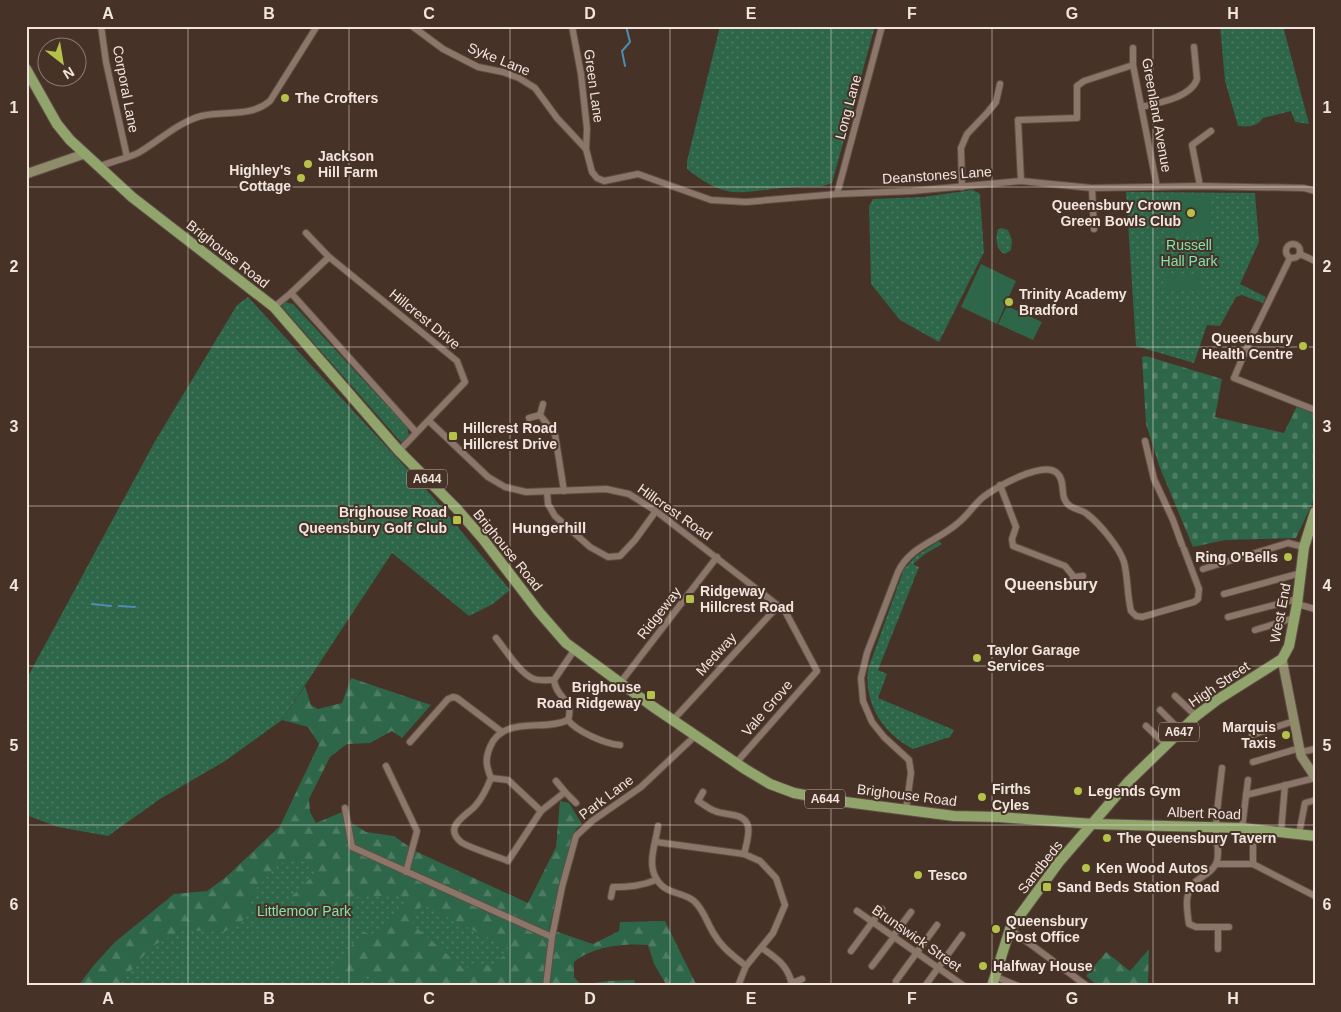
<svg xmlns="http://www.w3.org/2000/svg" width="1341" height="1012" font-family="Arial,sans-serif">
  <defs>
    <pattern id="grass-dots" width="8" height="8" patternUnits="userSpaceOnUse" patternTransform="scale(1.25)"><rect width="8" height="8" fill="#2e6649"/><path d="M2 2h.1M6 6h.1" fill="none" stroke="#4d7c63" stroke-width="1.8" stroke-linecap="round"/></pattern>
    <pattern id="forest-firs" width="22" height="20" patternUnits="userSpaceOnUse" patternTransform="scale(1.25)"><rect width="22" height="20" fill="#2e6649"/><path d="M5 1l3.5 6h-7zM16 11l3.5 6h-7z" fill="#4d7c63"/></pattern>
    <pattern id="cemetery-stones" width="16" height="16" patternUnits="userSpaceOnUse" patternTransform="scale(1.25)"><rect width="16" height="16" fill="#2e6649"/><path d="M2 7V4a2 2 0 0 1 4 0v3zM10 15v-3a2 2 0 0 1 4 0v3z" fill="#4d7c63"/></pattern>
  </defs>
  <rect width="100%" height="100%" fill="#463227"/>
  <g fill="url(#grass-dots)">
    <path d="M720 26H875L832 183C819 189 808 185 794 187 743 190 731 204 687 169V161Z"/>
    <path d="M1220 26H1283L1309 124 1295 122 1291 111 1263 118C1257 127 1248 127 1238 126L1225 81Z"/>
    <path d="M972 190 979 193 981 197H980L984 252 939 342 900 320 871 284 869 206 873 199 923 197Z"/>
    <path d="M1126 192 1255 193 1259 242 1240 284 1266 297 1263 303 1242 295 1236 297 1220 326 1207 325 1194 363 1136 346Z"/>
    <path d="M1001 228 1008 230 1012 240 1011 250 1005 254C996 251 995 238 998 229Z"/>
    <path d="M248 297 433 497 510 590 493 604 469 616 392 553 282 720 225 761 160 799 108 836 58 827 26 815V680L154 443 237 305Z"/>
    <path d="M285 302 293 304 407 427 409 435 405 441 401 442 283 308 282 306Z"/>
    <path d="M939 541 942 544 925 554 913 564 919 567 878 670 887 674 878 698 954 730 950 737 913 749C882 733 864 703 868 669L904 569 916 556Z"/>
    <path d="M264 844 546 939 538 986H83L214 891Z"/>
  </g>
  <g fill="url(#forest-firs)" fill-rule="evenodd">
    <path d="M351 678 431 705 402 738 392 731 370 743 347 744 330 757 309 799 310 812 316 823 342 812 353 824 366 832 394 836 415 851 528 903 556 847 560 801 569 803 582 824 576 829 569 849 549 929 593 944 619 931 620 922 665 921 697 986H667L654 964 648 945C624 943 593 946 574 962V977L581 985 607 981 634 980 636 986H382L370 973 351 984 331 968 364 932 373 935 410 899 399 896 356 897 322 912 299 911 291 897 318 871 302 861 279 863 254 891 245 919 224 932 182 930 151 947 118 986H78L94 965 115 942 174 894 207 891 226 877 280 826 319 744 308 727 282 720 305 686 311 705 318 709 342 703ZM422 904 512 950 491 965 463 968 412 924Z"/>
    <path d="M1149 949 1148 986H1098L1086 976 1106 952 1130 971Z"/>
  </g>
  <path fill="url(#cemetery-stones)" d="M1146 356 1222 379 1215 417 1284 433 1297 406 1315 414V498L1296 538 1225 540 1193 547 1160 468 1146 424 1142 357Z"/>
  <g fill="#2e6649">
    <path d="M1171 194H1210L1209 233H1170Z"/>
    <path d="M981 264 1016 281 997 324 961 307Z"/>
    <path d="M1163 273 1199 274V290L1163 289Z"/>
    <path d="M1007 306 1042 322 1033 340 998 324Z"/>
  </g>
  <g fill="none" stroke-linecap="round" stroke-linejoin="round">
    <g stroke="#4d8db4" stroke-width="2">
      <path d="M625 66 622 51 630 42 626 26"/>
      <path d="M92 604 111 606"/>
      <path d="M119 606 135 607"/>
    </g>
    <defs>
      <g id="street">
        <path d="M101 26 106 62 127 157"/>
        <path d="M412 26 443 49 478 67 503 72 519 78 535 88 557 118 586 149"/>
        <path d="M572 26 581 74 587 129 586 149 592 172 597 178 604 181 638 174 711 200 746 202 837 194 912 191 1021 181 1092 188 1200 186 1304 188 1315 191"/>
        <path d="M1133 48V65L1157 187"/>
        <path d="M1141 107C1157 103 1191 98 1197 79L1194 47"/>
        <path d="M99 167C111 161 126 159 138 153 159 141 177 123 201 116 225 110 250 118 270 101L317 26"/>
        <path d="M1021 181 1018 120 1077 118V86L1084 81 1133 65"/>
        <path d="M1200 186 1192 145 1211 131"/>
        <path d="M962 187 961 148 967 134 987 113 996 102 1000 84"/>
        <path d="M1092 188 1094 229"/>
        <path d="M837 194 882 26"/>
        <path d="M306 233 329 257 457 361 465 382 399 451"/>
        <circle cx="1293" cy="251" r="7"/>
        <path d="M1300 254 1315 261"/>
        <path d="M1290 258 1251 338 1234 378 1315 410"/>
        <path d="M291 293 416 432"/>
        <path d="M274 307 291 293 329 257"/>
        <path d="M543 404 540 415 555 434 564 491"/>
        <path d="M529 418 540 415"/>
        <path d="M429 421 488 477 505 487 526 492 606 489 629 494 656 511 785 611 817 671 736 763"/>
        <path d="M1145 441 1154 479 1173 520 1182 545"/>
        <path d="M1000 485 1016 527 1012 539 1013 546 1065 566 1074 577 1069 586"/>
        <path d="M547 492 548 504 555 516 590 547 608 557 620 556 635 540 656 511"/>
        <path d="M1203 569 1288 543 1304 547"/>
        <path d="M1074 577 1083 576"/>
        <path d="M1224 594 1301 573"/>
        <path d="M1297 604 1315 609"/>
        <path d="M1228 617 1297 599"/>
        <path d="M1255 630 1294 618"/>
        <path d="M496 638C505 649 520 674 534 679 540 681 548 680 554 680"/>
        <path d="M620 683 717 557"/>
        <path d="M1175 696 1196 716"/>
        <path d="M1160 710 1181 731"/>
        <path d="M568 720C576 731 605 744 620 745"/>
        <path d="M673 720 778 606"/>
        <path d="M1146 726 1166 745"/>
        <path d="M1252 735 1294 721"/>
        <path d="M410 742 448 699 453 697 457 698 502 732"/>
        <path d="M1301 752 1315 749"/>
        <path d="M1253 762 1300 748"/>
        <path d="M386 766 417 831 406 872"/>
        <path d="M1222 768C1220 787 1217 807 1216 826 1215 837 1221 853 1216 864 1213 869 1207 874 1202 877 1183 888 1186 905 1189 924L1196 927H1229"/>
        <path d="M491 778C487 788 483 797 476 805 468 815 442 826 461 842 467 847 499 857 508 861L541 811 508 780 491 778C486 766 485 759 490 747 503 715 543 732 568 720 575 699 556 699 554 680L575 649"/>
        <path d="M556 781 565 792"/>
        <path d="M703 792 698 801C703 804 709 809 715 811 726 816 744 812 748 826 750 834 746 846 744 854"/>
        <path d="M1246 795 1315 778"/>
        <path d="M345 808 352 847 552 937"/>
        <path d="M906 809 911 773 909 760 884 737 872 722 863 701 861 678 867 653 898 572C910 546 938 541 958 523 967 516 973 506 982 498 994 488 1043 460 1057 473 1067 482 1058 498 1070 506 1076 510 1083 510 1087 514 1100 524 1119 547 1124 562 1128 578 1127 595 1131 611L1136 616 1142 617 1194 602 1198 599 1199 589 1184 549"/>
        <path d="M541 811 565 792 576 803"/>
        <path d="M658 826C656 842 647 863 656 878 665 895 682 891 694 901 704 910 707 923 714 934 722 948 734 956 746 966"/>
        <path d="M1242 828 1248 780"/>
        <path d="M1281 832 1285 785"/>
        <path d="M1299 834 1305 803 1315 800"/>
        <path d="M1253 840V864L1315 896"/>
        <path d="M656 842 744 854 760 861 776 878 785 905 773 933 746 966 738 986"/>
        <path d="M1216 864H1253"/>
        <path d="M611 897 613 887C629 887 641 886 656 880"/>
        <path d="M857 911 964 986"/>
        <path d="M1218 927V949"/>
        <path d="M1010 929 1087 986"/>
        <path d="M893 936 911 912"/>
        <path d="M762 948C775 957 787 965 791 981L795 982 802 979"/>
        <path d="M851 951 882 909"/>
        <path d="M872 966 894 937"/>
        <path d="M994 976 1018 986"/>
        <path d="M896 981 937 925"/>
        <path d="M546 986 552 937 562 887 576 836 592 821 641 787 696 735"/>
        <path d="M925 986 962 935"/>
      </g>
      <g id="secondary">
        <path d="M26 174 84 154"/>
        <path d="M1282 659 1301 756 1315 777"/>
      </g>
      <g id="primary">
        <path d="M26 69 57 124 70 140 132 197 274 307 399 451 456 508 483 539 539 612 566 643 652 706 745 769 770 784 794 793 838 801 954 816 999 817 1093 824 1242 828 1315 836"/>
        <path d="M992 986 1010 929 1059 862 1129 781 1196 716 1217 700 1282 659 1289 646 1297 604 1304 547 1315 512"/>
      </g>
    </defs>
    <use href="#street" stroke="#5f4f45" stroke-width="8"/>
    <use href="#secondary" stroke="#5f4f45" stroke-width="11"/>
    <use href="#primary" stroke="#5f4f45" stroke-width="12"/>
    <use href="#street" stroke="#8c7569" stroke-width="6"/>
    <use href="#secondary" stroke="#8e8c6a" stroke-width="9"/>
    <use href="#primary" stroke="#90a46c" stroke-width="10"/>
  </g>
  <path fill="none" stroke="#f2e5de" stroke-width="1" stroke-opacity="0.55" d="M188 26V986M349 26V986M510 26V986M670 26V986M831 26V986M992 26V986M1153 26V986M26 187H1315M26 347H1315M26 506H1315M26 666H1315M26 825H1315"/>
  <g fill="#b4c24a" stroke="#463227" stroke-width="2">
    <circle cx="285" cy="98" r="5"/>
    <circle cx="308" cy="164" r="5"/>
    <circle cx="301" cy="178" r="5"/>
    <circle cx="1191" cy="213" r="5"/>
    <circle cx="1009" cy="302" r="5"/>
    <circle cx="1303" cy="346" r="5"/>
    <rect x="448" y="431" width="10" height="10" rx="2.5"/>
    <rect x="452" y="515" width="10" height="10" rx="2.5"/>
    <circle cx="1288" cy="557" r="5"/>
    <rect x="685" y="594" width="10" height="10" rx="2.5"/>
    <circle cx="977" cy="658" r="5"/>
    <rect x="646" y="690" width="10" height="10" rx="2.5"/>
    <circle cx="1286" cy="735" r="5"/>
    <circle cx="1078" cy="791" r="5"/>
    <circle cx="982" cy="797" r="5"/>
    <circle cx="1107" cy="838" r="5"/>
    <circle cx="1086" cy="868" r="5"/>
    <circle cx="918" cy="875" r="5"/>
    <rect x="1042" y="882" width="10" height="10" rx="2.5"/>
    <circle cx="996" cy="929" r="5"/>
    <circle cx="983" cy="966" r="5"/>
  </g>
  <g text-anchor="middle" stroke-width="4" stroke-linejoin="round" paint-order="stroke">
    <g fill="#463227" stroke="#beafa7" stroke-width="1">
      <rect x="407" y="469.5" width="40" height="19" rx="4"/>
      <rect x="1159" y="722.5" width="40" height="19" rx="4"/>
      <rect x="805" y="789.5" width="40" height="19" rx="4"/>
    </g>
    <g font-size="12" font-weight="bold" fill="#f2e5de">
      <text x="427" y="483">A644</text>
      <text x="1179" y="736">A647</text>
      <text x="825" y="803">A644</text>
    </g>
    <g font-size="14" fill="#f2e5de" stroke="#463227">
      <text transform="translate(499 59) rotate(22)" y="5">Syke Lane</text>
      <text transform="translate(594 86) rotate(82)" y="5">Green Lane</text>
      <text transform="translate(126 89) rotate(79)" y="5">Corporal Lane</text>
      <text transform="translate(848 107) rotate(-75)" y="5">Long Lane</text>
      <text transform="translate(1157 115) rotate(80)" y="5">Greenland Avenue</text>
      <text transform="translate(937 175) rotate(-4)" y="5">Deanstones Lane</text>
      <text transform="translate(228 254) rotate(38)" y="5">Brighouse Road</text>
      <text transform="translate(425 319) rotate(39)" y="5">Hillcrest Drive</text>
      <text transform="translate(675 512) rotate(35)" y="5">Hillcrest Road</text>
      <text transform="translate(508 550) rotate(51)" y="5">Brighouse Road</text>
      <text transform="translate(659 613) rotate(-52)" y="5">Ridgeway</text>
      <text transform="translate(1280 613) rotate(-79)" y="5">West End</text>
      <text transform="translate(716 654) rotate(-48)" y="5">Medway</text>
      <text transform="translate(1219 684) rotate(-34)" y="5">High Street</text>
      <text transform="translate(767 708) rotate(-49)" y="5">Vale Grove</text>
      <text transform="translate(907 795) rotate(7)" y="5">Brighouse Road</text>
      <text transform="translate(606 797) rotate(-37)" y="5">Park Lane</text>
      <text transform="translate(1204 813) rotate(2)" y="5">Albert Road</text>
      <text transform="translate(1040 867) rotate(-52)" y="5">Sandbeds</text>
      <text transform="translate(917 938) rotate(35)" y="5">Brunswick Street</text>
    </g>
    <g font-size="14" font-weight="bold" fill="#f2e5de" stroke="#463227" text-anchor="start">
      <text x="295" y="103">The Crofters</text>
      <text x="318" y="161">Jackson<tspan x="318" dy="16">Hill Farm</tspan></text>
      <text x="291" y="175" text-anchor="end">Highley's<tspan x="291" dy="16">Cottage</tspan></text>
      <text x="1181" y="210" text-anchor="end">Queensbury Crown<tspan x="1181" dy="16">Green Bowls Club</tspan></text>
      <text x="1019" y="299">Trinity Academy<tspan x="1019" dy="16">Bradford</tspan></text>
      <text x="1293" y="343" text-anchor="end">Queensbury<tspan x="1293" dy="16">Health Centre</tspan></text>
      <text x="463" y="433">Hillcrest Road<tspan x="463" dy="16">Hillcrest Drive</tspan></text>
      <text x="447" y="517" text-anchor="end">Brighouse Road<tspan x="447" dy="16">Queensbury Golf Club</tspan></text>
      <text x="1278" y="562" text-anchor="end">Ring O'Bells</text>
      <text x="700" y="596">Ridgeway<tspan x="700" dy="16">Hillcrest Road</tspan></text>
      <text x="987" y="655">Taylor Garage<tspan x="987" dy="16">Services</tspan></text>
      <text x="641" y="692" text-anchor="end">Brighouse<tspan x="641" dy="16">Road Ridgeway</tspan></text>
      <text x="1276" y="732" text-anchor="end">Marquis<tspan x="1276" dy="16">Taxis</tspan></text>
      <text x="992" y="794">Firths<tspan x="992" dy="16">Cyles</tspan></text>
      <text x="1088" y="796">Legends Gym</text>
      <text x="1117" y="843">The Queensbury Tavern</text>
      <text x="1096" y="873">Ken Wood Autos</text>
      <text x="928" y="880">Tesco</text>
      <text x="1057" y="892">Sand Beds Station Road</text>
      <text x="1006" y="926">Queensbury<tspan x="1006" dy="16">Post Office</tspan></text>
      <text x="993" y="971">Halfway House</text>
    </g>
    <g font-size="14" fill="#82e2ad" stroke="#463227">
      <text x="1189" y="250">Russell<tspan x="1189" dy="16">Hall Park</tspan></text>
      <text x="304" y="916">Littlemoor Park</text>
    </g>
    <g font-size="15" font-weight="bold" fill="#f2e5de" stroke="#463227">
      <text x="549" y="533">Hungerhill</text>
    </g>
    <g font-size="16" font-weight="bold" fill="#f2e5de" stroke="#463227">
      <text x="1051" y="590">Queensbury</text>
    </g>
  </g>
  <rect width="1341" height="1012" fill="none" stroke="#463227" stroke-width="55"/>
  <g transform="translate(62 62) rotate(149)"><circle r="24" fill="#463227" stroke="#8b7a70"/>
  <path d="M0-4L9 19L0 12L-9 19Z" fill="#b4c24a"/>
  <text y="-8" font-size="14" font-weight="bold" text-anchor="middle" fill="#f2e5de">N</text>
  </g>
  <rect x="28" y="28" width="1286" height="956" fill="none" stroke="#f2e5de" stroke-width="2"/>
  <g font-size="16" text-anchor="middle" font-weight="bold" fill="#f2e5de">
    <text x="108" y="19">A</text>
    <text x="269" y="19">B</text>
    <text x="429" y="19">C</text>
    <text x="590" y="19">D</text>
    <text x="751" y="19">E</text>
    <text x="912" y="19">F</text>
    <text x="1072" y="19">G</text>
    <text x="1233" y="19">H</text>
    <text x="14" y="113">1</text>
    <text x="1327" y="113">1</text>
    <text x="14" y="272">2</text>
    <text x="1327" y="272">2</text>
    <text x="14" y="432">3</text>
    <text x="1327" y="432">3</text>
    <text x="14" y="591">4</text>
    <text x="1327" y="591">4</text>
    <text x="14" y="751">5</text>
    <text x="1327" y="751">5</text>
    <text x="14" y="910">6</text>
    <text x="1327" y="910">6</text>
    <text x="108" y="1004">A</text>
    <text x="269" y="1004">B</text>
    <text x="429" y="1004">C</text>
    <text x="590" y="1004">D</text>
    <text x="751" y="1004">E</text>
    <text x="912" y="1004">F</text>
    <text x="1072" y="1004">G</text>
    <text x="1233" y="1004">H</text>
  </g>
</svg>
